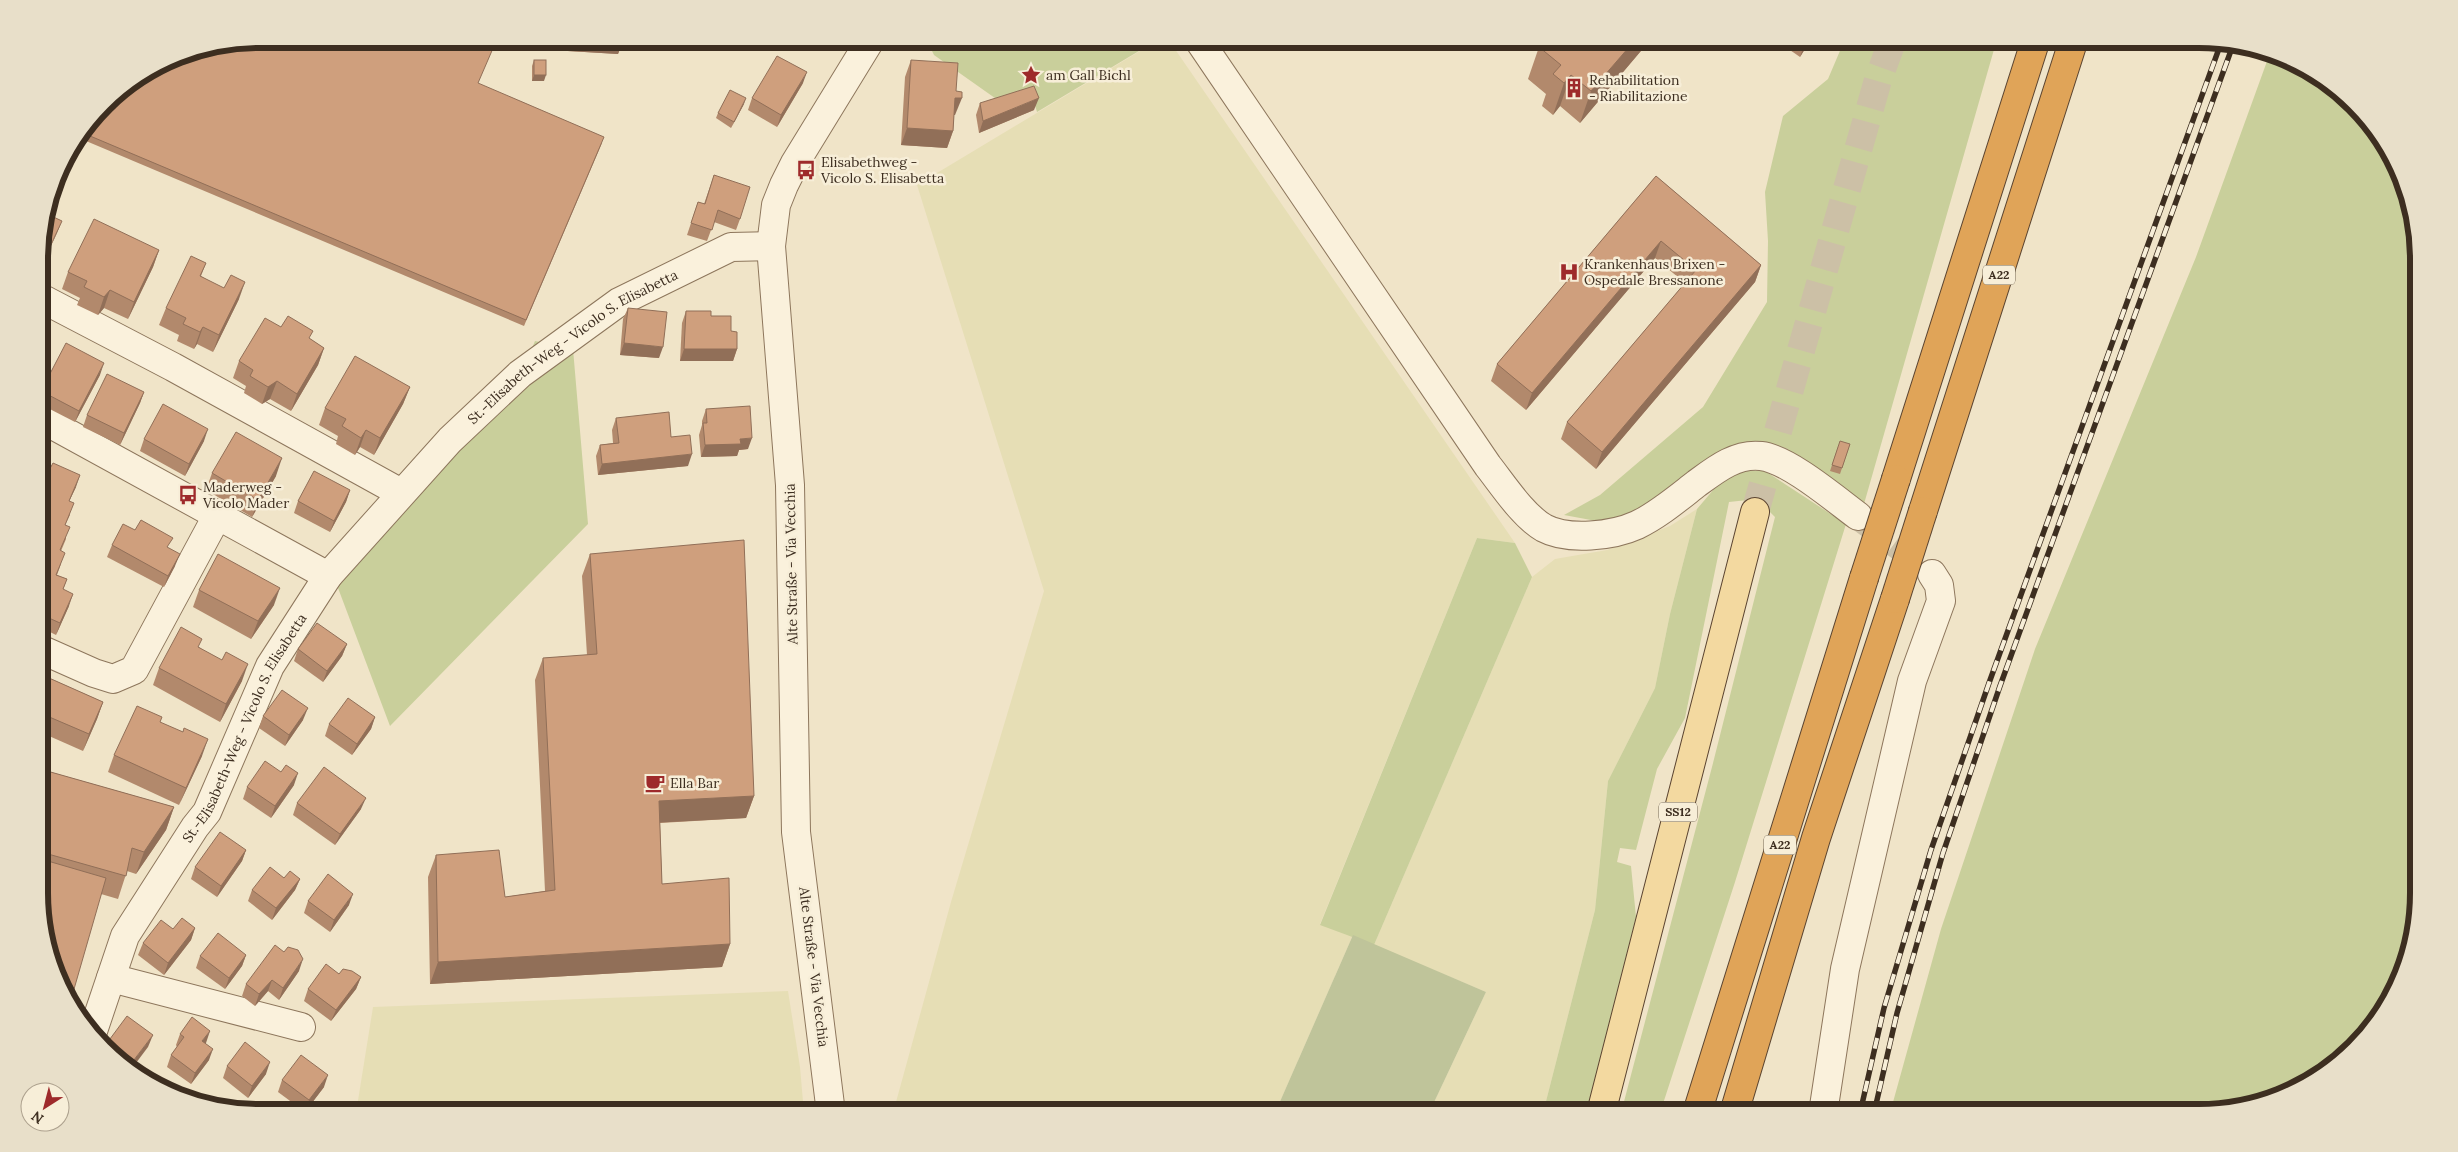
<svg xmlns="http://www.w3.org/2000/svg" width="2458" height="1152" font-family="Lora,serif">
  <rect width="100%" height="100%" fill="#f0e4c8"/>
  <g fill="#e6deb5">
    <path d="M1160 39H1168L1515 543 1477 538 1320 924 1353 935 1275 1113H893L951 902 1044 591 917 185Z"/>
    <path d="M1697 509 1670 614 1655 688 1608 781 1595 910 1543 1113H1429L1486 992 1374 945 1532 577 1555 559 1607 550 1670 526Z"/>
    <path d="M788 991 800 1067 804 1113H356L373 1007Z"/>
  </g>
  <g fill="#c9cf9b">
    <path d="M926 39H1159L1037 112 1032 95 1002 103 934 55Z"/>
    <path d="M1845 39H1997L1864 504 1775 449 1663 498 1633 514 1607 523 1564 515 1600 495 1703 407 1767 302 1768 241 1765 192 1783 116 1828 79Z"/>
    <path d="M2270 53C2325 64 2381 125 2402 174 2410 192 2413 212 2417 230L2419 893 2402 978 2365 1038 2322 1076 2270 1101 2213 1113H1890L1941 929 2035 649 2196 257Z"/>
    <path d="M535 341 573 349 588 524 390 726 335 580 530 353Z"/>
    <path d="M1744 471H1765L1846 524 1735 882 1660 1113H1621L1712 767 1775 517 1757 499 1729 502 1685 718 1657 769 1636 850 1620 848 1617 862 1631 866 1636 917 1586 1113H1543L1595 910 1608 781 1655 688 1670 614 1697 509 1720 482Z"/>
    <path d="M1477 538 1515 543 1532 577 1374 945 1320 925Z"/>
  </g>
  <path fill="#bfc49a" d="M1353 935 1486 992 1429 1113H1275Z"/>
  <g fill="none" stroke-linecap="round" stroke-linejoin="round">
    <path stroke="#ccc0a6" stroke-width="28" stroke-dasharray="28 14" stroke-linecap="butt" d="M1861 518 1922 563 1932 574"/>
    <path stroke="#ccc0a6" stroke-width="28" stroke-dasharray="28 14" stroke-linecap="butt" d="M1755 512 1878 80 1893 39"/>
    <defs>
      <g id="minor">
        <path d="M1198 39 1488 466C1503 485 1523 516 1544 528 1568 541 1613 536 1637 525 1658 515 1678 498 1696 484 1715 470 1736 453 1761 456 1788 459 1835 499 1858 516"/>
        <path d="M39 297 173 367 401 493"/>
        <path d="M40 418 328 576"/>
        <path d="M40 649 94 673 113 679 134 670 217 516"/>
        <path d="M111 978 301 1027"/>
        <path id="s1" d="M92 1034 125 936 195 827 207 812 270 666 328 576 450 440 520 374 619 302 731 247 771 246"/>
        <path d="M831 1113 796 832 790 485 771 246 776 205 784 185 795 163 871 39"/>
        <path d="M1823 1113 1845 969 1912 681 1941 601 1939 585 1932 574"/>
      </g>
      <path id="major" d="M1601 1113 1755 512"/>
      <g id="highway">
        <path d="M1896 479 2036 39"/>
        <path d="M1923 511 2074 39"/>
        <path d="M1697 1113 1864 578"/>
        <path d="M1734 1113 1816 838 1895 599"/>
      </g>
    </defs>
    <use href="#minor" stroke="#8d765c" stroke-width="30"/>
    <use href="#major" stroke="#5b4430" stroke-width="30"/>
    <use href="#highway" stroke="#5b4430" stroke-width="30"/>
    <use href="#minor" stroke="#faf1dc" stroke-width="28"/>
    <use href="#major" stroke="#f3d9a0" stroke-width="28"/>
    <use href="#highway" stroke="#e0a458" stroke-width="28"/>
    <defs>
      <g id="rail">
        <path d="M1860 1113 1884 1008 1931 850 1989 683 2221 43"/>
        <path d="M1874 1113 1897 1013 1943 853 2000 686 2233 45"/>
      </g>
    </defs>
    <use href="#rail" stroke="#3d2e20" stroke-width="5.5"/>
    <use href="#rail" stroke="#f7eed8" stroke-width="4" stroke-dasharray="11" stroke-linecap="butt"/>
    <defs>
      <g id="highway-bridge">
        <path d="M1864 578 1896 479"/>
        <path d="M1895 599 1923 511"/>
      </g>
    </defs>
    <use href="#highway-bridge" stroke="#5b4430" stroke-width="30" stroke-linecap="butt"/>
    <use href="#highway-bridge" stroke="#e0a458" stroke-width="28"/>
  </g>
  <g fill="#b2896c">
    <path d="M552 39H624L618 54 551 50Z"/>
    <path d="M1651 39 1580 123 1560 106 1553 115 1542 106 1546 94 1528 79 1539 47Z"/>
    <path d="M1791 39H1811L1800 57 1787 48Z"/>
    <path d="M534 60 544 81H532V66Z"/>
    <path d="M911 60 956 91 955 115H954L953 131 947 148 901 145 905 77Z"/>
    <path d="M803 83 777 127 748 110 752 98Z"/>
    <path d="M478 84 602 143 524 326 79 138 114 94Z"/>
    <path d="M980 103 1034 110 979 133 976 115Z"/>
    <path d="M744 104 731 128 716 118 718 113Z"/>
    <path d="M714 175 740 219 736 230 714 222 707 241 687 235 698 202 704 204Z"/>
    <path d="M1656 176 1761 265 1755 282 1596 469 1561 439 1567 422 1685 283 1655 258 1526 410 1491 381 1497 364Z"/>
    <path d="M159 250 153 267 128 319 104 308 98 315 77 305 80 298 62 289 68 272Z"/>
    <path d="M206 263 201 276 239 299 213 352 197 344 194 349 177 341 179 335 159 325 166 308Z"/>
    <path d="M628 308 659 358 620 355 623 319Z"/>
    <path d="M686 311 731 331 737 349 733 361H680L682 323Z"/>
    <path d="M281 327 310 339 324 348 318 365 291 411 270 399 262 404 244 393 246 386 233 378 239 361Z"/>
    <path d="M100 375 75 422 40 404V395L41 391Z"/>
    <path d="M410 387 403 404 374 455 360 447 355 455 336 444 338 436 319 425 325 408Z"/>
    <path d="M144 392 140 403 120 445 83 427 87 415Z"/>
    <path d="M706 409 748 449 739 450 737 456 701 457 699 435 702 425V421Z"/>
    <path d="M616 418 671 437 688 466 598 475 596 456 600 445 613 443 612 430Z"/>
    <path d="M144 439 204 441 185 476 140 451Z"/>
    <path d="M1850 444 1840 474 1830 471 1838 447Z"/>
    <path d="M212 473 276 476 252 517 206 490Z"/>
    <path d="M40 475 76 487 69 501 70 515 65 525 66 539 61 551V564L57 575 67 579 63 590 69 606 56 635 40 627Z"/>
    <path d="M350 490 346 502 330 532 294 513 298 501Z"/>
    <path d="M112 545 169 548 175 566 164 587 107 557Z"/>
    <path d="M590 554 754 796 746 818 660 823 662 884 730 944 722 967 430 984 428 877 436 855 505 897 545 891 535 680 543 658 587 655 582 576Z"/>
    <path d="M199 590 274 605 251 639 193 607Z"/>
    <path d="M347 644 342 656 323 682 294 661 298 649Z"/>
    <path d="M199 647 242 681 220 722 153 685 159 668Z"/>
    <path d="M40 674 103 702 97 719 83 751 40 732Z"/>
    <path d="M263 716 303 720 285 746 259 728Z"/>
    <path d="M375 717 371 729 352 755 325 736 329 724Z"/>
    <path d="M160 722 202 756 179 805 108 772 114 755Z"/>
    <path d="M40 769 174 807 166 830 136 874 127 871 118 899 101 894 41 922Z"/>
    <path d="M294 785 271 818 243 799 247 787Z"/>
    <path d="M297 803 361 809 335 845 293 815Z"/>
    <path d="M246 850 242 861 217 897 191 879 195 867Z"/>
    <path d="M284 878 300 879 295 890 272 920 248 901 252 890Z"/>
    <path d="M308 901 349 905 330 932 304 913Z"/>
    <path d="M195 928 191 940 164 975 138 955 143 943 173 929Z"/>
    <path d="M246 955 242 966 225 989 196 968 200 956Z"/>
    <path d="M299 971 279 1000 268 991 255 1006 242 996 246 984Z"/>
    <path d="M339 974 361 977 356 989 331 1021 304 1001 308 989Z"/>
    <path d="M180 1034 205 1043 209 1060 191 1084 167 1067 171 1055 177 1047 176 1045Z"/>
    <path d="M227 1066 266 1074 248 1098 223 1078Z"/>
    <path d="M282 1080 324 1087 305 1112 278 1092Z"/>
  </g>
  <g fill="#916f58">
    <path d="M555 39H624L618 54 551 50Z"/>
    <path d="M1636 39H1651L1580 123 1591 91Z"/>
    <path d="M1808 39H1811L1800 57 1804 45Z"/>
    <path d="M807 72 803 83 777 127 781 115Z"/>
    <path d="M534 75H546L544 81H532Z"/>
    <path d="M1571 75 1560 106 1553 115 1564 83Z"/>
    <path d="M746 98 744 104 731 128Z"/>
    <path d="M955 98H962L955 115H949Z"/>
    <path d="M1039 98 1034 110 979 133 983 121Z"/>
    <path d="M907 128 953 131 947 148 901 145Z"/>
    <path d="M62 221 57 233 39 272V270Z"/>
    <path d="M1661 241 1655 258 1526 410 1532 393Z"/>
    <path d="M159 250 153 267 128 319 134 302Z"/>
    <path d="M1761 265 1755 282 1596 469 1602 452Z"/>
    <path d="M245 282 239 299 213 352 219 335Z"/>
    <path d="M110 290 104 308 98 315 104 297Z"/>
    <path d="M203 327 197 344 194 349 200 332Z"/>
    <path d="M49 342 44 353 39 362V358Z"/>
    <path d="M624 343 663 347 659 358 620 355Z"/>
    <path d="M324 348 318 365 291 411 297 394Z"/>
    <path d="M684 349H737L733 361H680Z"/>
    <path d="M104 363 100 375 75 422 79 411Z"/>
    <path d="M277 381 270 399 262 404 268 387Z"/>
    <path d="M410 387 403 404 374 455 380 438Z"/>
    <path d="M144 392 140 403 120 445 124 433Z"/>
    <path d="M208 429 204 441 185 476 189 464Z"/>
    <path d="M366 430 360 447 355 455 361 438Z"/>
    <path d="M752 438 748 449 739 450 737 456 701 457 705 445 740 439Z"/>
    <path d="M692 454 688 466 598 475 602 464Z"/>
    <path d="M282 458 276 476 252 517 258 500Z"/>
    <path d="M80 475 76 487 64 512 69 501Z"/>
    <path d="M350 490 346 502 330 532 334 521Z"/>
    <path d="M180 554 175 566 164 587 168 576Z"/>
    <path d="M280 588 274 605 251 639 258 621Z"/>
    <path d="M73 594 69 606 56 635 60 623Z"/>
    <path d="M347 644 342 656 323 682 327 671Z"/>
    <path d="M248 664 242 681 220 722 226 704Z"/>
    <path d="M103 702 97 719 83 751 89 734Z"/>
    <path d="M308 708 303 720 285 746 289 735Z"/>
    <path d="M375 717 371 729 352 755 357 744Z"/>
    <path d="M208 739 202 756 179 805 186 788Z"/>
    <path d="M298 773 294 785 271 818 275 806Z"/>
    <path d="M754 796 746 818 651 823 659 801Z"/>
    <path d="M366 798 361 809 335 845 340 834Z"/>
    <path d="M174 807 166 830 136 874 144 852Z"/>
    <path d="M246 850 242 861 217 897 221 886Z"/>
    <path d="M300 879 295 890 272 920 276 908Z"/>
    <path d="M353 894 349 905 330 932 334 920Z"/>
    <path d="M195 928 191 940 164 975 168 963Z"/>
    <path d="M730 944 722 967 430 984 438 962Z"/>
    <path d="M246 955 242 966 225 989 229 978Z"/>
    <path d="M303 959 299 971 279 1000 283 988Z"/>
    <path d="M361 977 356 989 331 1021 336 1010Z"/>
    <path d="M272 980 268 991 255 1006 259 994Z"/>
    <path d="M210 1031 206 1043 198 1052 202 1041Z"/>
    <path d="M153 1035 148 1047 130 1071 127 1069Z"/>
    <path d="M213 1049 209 1060 191 1084 195 1073Z"/>
    <path d="M270 1062 266 1074 248 1098 252 1086Z"/>
    <path d="M328 1075 324 1087 305 1112 309 1100Z"/>
  </g>
  <g fill="#cf9f7d" stroke="#916f58">
    <path d="M259 39H497L478 83 604 137 526 320 83 133 114 94 175 55Z"/>
    <path d="M1547 39H1636L1591 91 1571 75 1564 83 1553 74 1561 65 1539 47Z"/>
    <path d="M1795 39H1808L1804 45Z"/>
    <path d="M777 56 807 72 781 115 752 98Z"/>
    <rect x="534" y="60" width="12" height="15"/>
    <path d="M911 60 958 63 956 91 962 92V98H955L953 131 907 128Z"/>
    <path d="M1034 86 1039 98 983 121 980 103Z"/>
    <path d="M730 90 746 98 734 122 718 113Z"/>
    <path d="M714 175 750 187 740 219 718 210 712 230 691 223 698 202 705 204Z"/>
    <path d="M1656 176 1761 265 1602 452 1567 422 1696 270 1661 241 1532 393 1497 364Z"/>
    <path d="M47 214 62 221 39 270V244Z"/>
    <path d="M94 219 159 250 134 302 110 290 104 297 84 287 87 281 68 272Z"/>
    <path d="M191 256 206 263 200 276 224 288 231 275 245 282 219 335 203 327 200 332 183 324 186 318 166 308Z"/>
    <path d="M628 308 667 312 663 347 624 343Z"/>
    <path d="M686 311H711V316H731V331L737 332V349H684Z"/>
    <path d="M288 316 313 331 309 338 324 348 297 394 277 381 268 387 250 376 253 370 239 361 265 318 281 327Z"/>
    <path d="M39 336 49 342 39 358Z"/>
    <path d="M66 343 104 363 79 411 41 391Z"/>
    <path d="M355 356 410 387 380 438 366 430 361 438 342 426 346 419 325 408Z"/>
    <path d="M107 374 144 392 124 433 87 415Z"/>
    <path d="M163 404 208 429 189 464 144 439Z"/>
    <path d="M750 406 752 438 740 439 741 444 705 445 703 423H707L706 409Z"/>
    <path d="M669 412 671 437 690 435 692 454 602 464 600 445 619 443 616 418Z"/>
    <path d="M236 432 282 458 258 500 212 473Z"/>
    <path d="M1840 441 1850 444 1842 468 1832 465Z"/>
    <path d="M53 463 80 475 69 501 74 503 65 525 70 527 60 550 65 553 56 575 67 579 63 589 73 594 60 623 40 614V475L46 476Z"/>
    <path d="M314 471 350 490 334 521 298 501Z"/>
    <path d="M141 520 173 538 167 547 180 554 168 576 112 545 123 524 135 530Z"/>
    <path d="M744 540 754 796 659 801 662 884 729 878 730 944 438 962 436 855 499 850 505 897 555 890 543 658 597 654 590 554Z"/>
    <path d="M218 554 280 588 258 621 199 590Z"/>
    <path d="M317 623 347 644 327 671 298 649Z"/>
    <path d="M181 627 202 639 198 647 222 660 226 652 248 664 226 704 159 668Z"/>
    <path d="M40 674 103 702 89 734 40 713Z"/>
    <path d="M282 690 308 708 289 735 263 716Z"/>
    <path d="M348 698 375 717 357 744 329 724Z"/>
    <path d="M137 706 162 717 160 722 183 732 184 728 208 739 186 788 114 755Z"/>
    <path d="M265 761 281 772 286 765 298 773 275 806 247 787Z"/>
    <path d="M324 767 366 798 340 834 297 803Z"/>
    <path d="M40 769 174 807 144 852 132 848 126 876 41 852Z"/>
    <path d="M220 832 246 850 221 886 195 867Z"/>
    <path d="M41 859 106 878 70 1003 55 977 41 922Z"/>
    <path d="M270 867 284 878 290 871 300 879 276 908 252 890Z"/>
    <path d="M328 874 353 894 334 920 308 901Z"/>
    <path d="M182 918 195 928 168 963 143 943 161 920 173 929Z"/>
    <path d="M218 933 246 955 229 978 200 956Z"/>
    <path d="M275 945 284 952 288 947 298 950 303 959 283 988 272 980 259 994 246 984Z"/>
    <path d="M326 964 339 974 343 969 352 971 361 977 336 1010 308 989Z"/>
    <path d="M127 1016 153 1035 127 1069 125 1068 104 1047Z"/>
    <path d="M192 1017 210 1031 202 1041 213 1049 195 1073 171 1055 184 1037 180 1034Z"/>
    <path d="M245 1042 270 1062 252 1086 227 1066Z"/>
    <path d="M301 1055 328 1075 309 1100 282 1080Z"/>
    <path d="M260 1111 266 1113H258Z"/>
  </g>
  <defs>
    <symbol id="sight-bare" viewBox="-9 -9 18 18"><path d="M0-6L1.8-2.2L6-1.7L2.9 1.2L3.7 5.4L0 3.3L-3.7 5.4L-2.9 1.2L-6-1.7L-1.8-2.2Z" fill="#9e2a2b" stroke="#f7eed8" stroke-width="2.5" paint-order="stroke"/></symbol>
    <symbol id="building-bare" viewBox="-9 -9 18 18"><path d="M-4-6H4V6H1V3H-1V6H-4ZM-2.5-4.3h1.7v1.8h-1.7ZM.8-4.3h1.7v1.8H.8ZM-2.5-1h1.7V.8h-1.7ZM.8-1h1.7V.8H.8Z" fill="#9e2a2b" stroke="#f7eed8" stroke-width="2.5" paint-order="stroke"/></symbol>
    <symbol id="bus-bare" viewBox="-9 -9 18 18"><path d="M-5-6H5V4H4V6H2V4H-2V6H-4V4H-5ZM-3.5-4V0h7V-4ZM-3.5 1.2v1.5H-2V1.2ZM2 1.2v1.5H3.5V1.2Z" fill="#9e2a2b" stroke="#f7eed8" stroke-width="2.5" paint-order="stroke"/></symbol>
    <symbol id="hospital-bare" viewBox="-9 -9 18 18"><path d="M-5-5h3v3.5h4V-5h3V5h-3V1.5h-4V5h-3Z" fill="#9e2a2b" stroke="#f7eed8" stroke-width="2.5" paint-order="stroke"/></symbol>
    <symbol id="cafe-bare" viewBox="-9 -9 18 18"><path d="M-5.5-4.5H6V0H3Q3 3.5 0 3.5H-2.5Q-5.5 3.5-5.5 0ZM3-3.2v2h1.7v-2ZM-6 4.5H4V6H-6Z" fill="#9e2a2b" stroke="#f7eed8" stroke-width="2.5" paint-order="stroke"/></symbol>
  </defs>
  <g fill-rule="evenodd">
    <use href="#sight-bare" x="1017" y="61" width="28" height="28"/>
    <use href="#building-bare" x="1560" y="74" width="28" height="28"/>
    <use href="#bus-bare" x="792" y="156" width="28" height="28"/>
    <use href="#hospital-bare" x="1555" y="258" width="28" height="28"/>
    <use href="#bus-bare" x="174" y="481" width="28" height="28"/>
    <use href="#cafe-bare" x="641" y="769" width="28" height="28"/>
  </g>
  <g text-anchor="middle" stroke-width="5" stroke-linejoin="round" paint-order="stroke">
    <g fill="#f7eed8" stroke="#756857" stroke-width="1">
      <rect x="1983" y="265.5" width="32" height="19" rx="4"/>
      <rect x="1659" y="802.5" width="38" height="19" rx="4"/>
      <rect x="1764" y="835.5" width="32" height="19" rx="4"/>
    </g>
    <g font-size="12" font-weight="bold" fill="#3d2e20">
      <text x="1999" y="279">A22</text>
      <text x="1678" y="816">SS12</text>
      <text x="1780" y="849">A22</text>
    </g>
    <g font-size="14" fill="#3d2e20" stroke="#f7eed8" text-anchor="start">
      <text x="1046" y="80">am Gall Bichl</text>
      <text x="1589" y="85">Rehabilitation<tspan x="1589" dy="16">- Riabilitazione</tspan></text>
      <text x="821" y="167">Elisabethweg -<tspan x="821" dy="16">Vicolo S. Elisabetta</tspan></text>
      <text x="1584" y="269">Krankenhaus Brixen -<tspan x="1584" dy="16">Ospedale Bressanone</tspan></text>
      <text x="203" y="492">Maderweg -<tspan x="203" dy="16">Vicolo Mader</tspan></text>
      <text x="670" y="788">Ella Bar</text>
    </g>
    <g font-size="14" fill="#3d2e20" stroke="#f7eed8">
      <text dy="5" stroke="none"><textPath href="#s1" startOffset="856">St.-Elisabeth-Weg - Vicolo S. Elisabetta</textPath></text>
      <text transform="translate(791 564) rotate(-91)" y="5">Alte Straße - Via Vecchia</text>
      <text dy="5" stroke="none"><textPath href="#s1" startOffset="344">St.-Elisabeth-Weg - Vicolo S. Elisabetta</textPath></text>
      <text transform="translate(814 967) rotate(83)" y="5">Alte Straße - Via Vecchia</text>
    </g>
  </g>
  <path d="M0 0H2458V1152H0ZM259 48H2199A211 211 0 0 1 2410 259V893A211 211 0 0 1 2199 1104H259A211 211 0 0 1 48 893V259A211 211 0 0 1 259 48Z" fill="#e8dfc9" fill-rule="evenodd"/>
  <path fill="none" stroke="#3d2e20" stroke-width="6" d="M259 48H2199A211 211 0 0 1 2410 259V893A211 211 0 0 1 2199 1104H259A211 211 0 0 1 48 893V259A211 211 0 0 1 259 48Z"/>
  <g transform="translate(45 1107) rotate(216)"><circle r="24" fill="#f7eed8" stroke="#ada18e"/>
  <path d="M0-4L9 19L0 12L-9 19Z" fill="#9e2a2b"/>
  <text y="-8" font-size="14" font-weight="bold" text-anchor="middle" fill="#3d2e20">N</text>
  </g>
</svg>
